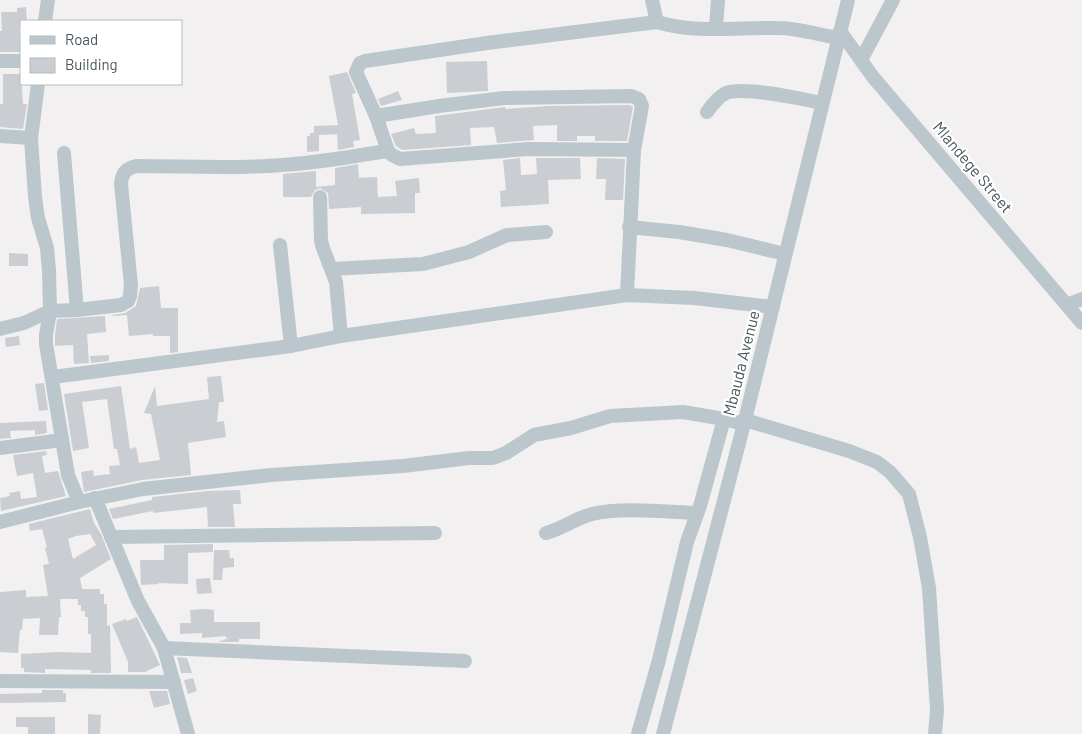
<svg xmlns="http://www.w3.org/2000/svg" width="1082" height="734" font-family="Barlow,sans-serif">
  <rect width="100%" height="100%" fill="#f2f0f0"/>
  <g fill="#caced2" fill-rule="evenodd">
    <path d="M26 7 27 21H21V27H19L21 52H0V31H2L1 12H17V8Z"/>
    <path d="M487 61 488 91 447 93 446 62Z"/>
    <path d="M347 72 356 93 352 94 360 140 353 141 354 147 338 150 337 134 319 135V151L307 152V136H310V133H314V126L338 125 329 76Z"/>
    <path d="M3 74H21L23 104H27L23 129 0 127V104H3Z"/>
    <path d="M398 91 402 100 381 106 378 99Z"/>
    <path d="M629 105 633 107 627 141H595V136H577V141H557V125L533 126 534 140 497 143 494 127 470 128 471 145 402 150 396 146 391 134 414 128 416 134 436 133 435 116 505 107 506 109 548 106Z"/>
    <path d="M520 158 521 175 537 174 536 158H580L581 179 548 180 549 204 501 207 500 191 506 190 503 160Z"/>
    <path d="M597 158 625 159 623 200H605L606 179H596Z"/>
    <path d="M358 164 359 178 377 177 378 197 397 196 395 181 419 178 420 193H415V213L361 214V207L329 209 328 193 320 188 315 190 311 197H283V174L316 171V187L335 185V168Z"/>
    <path d="M9 253 28 254V266H9Z"/>
    <path d="M159 286 161 308H178V352L170 353V336H153V334L129 336 127 315 113 316 112 315 125 313 136 306 140 288Z"/>
    <path d="M105 316 106 332 87 334 89 363 74 364 73 345 55 346V336L57 319Z"/>
    <path d="M19 336 20 345 6 347 5 338Z"/>
    <path d="M109 355V361L91 363 90 356Z"/>
    <path d="M221 376 224 402H219L217 422 224 421 226 437 188 443 191 475 142 480 84 492 81 472 93 470 94 476 110 474 109 466 120 465 117 449H114L107 399 82 402 89 448 73 451 64 394 121 386 130 449 136 447 139 463 160 460 151 414 144 413 155 386 157 406 209 399 207 377Z"/>
    <path d="M44 383 48 410 39 411 35 384Z"/>
    <path d="M46 421 47 433 35 435V430L10 431 11 438 0 439V423Z"/>
    <path d="M46 451 47 455 42 456 45 473 58 471 66 496 1 511 0 498 10 496 9 493 20 491 21 499 37 497 33 473 17 476 13 455Z"/>
    <path d="M240 490 241 504H233L235 527H207L208 525 207 507 153 513V511L113 519 109 509 152 500V497L208 491Z"/>
    <path d="M90 509 94 523 101 534 111 559 80 578 82 589H100V594H104V604H107V626L110 625 111 673H91V670L45 669V673L24 672V668H21V654L58 652 91 653V634H88V617H85V611H81V605H78V599H60L61 617H59L58 635H39L40 618 23 619 22 630H20L18 653 0 652V592L26 590V597L48 596 43 565 49 564 45 548 47 547 42 529 30 531 29 524ZM90 534 96 545 73 559 68 539 76 536Z"/>
    <path d="M213 544V552L188 553V584L158 583 159 584 141 585 140 560H164V545Z"/>
    <path d="M214 550H229L230 558H234V567L223 568 222 580H213Z"/>
    <path d="M210 578 212 593 197 594 196 579Z"/>
    <path d="M204 609 214 610V622H260V639H239V642H218L229 638H226V636L202 638V633L180 634V623H191L190 610Z"/>
    <path d="M137 617 160 665 145 672H128V662L112 624 126 619 127 621Z"/>
    <path d="M177 657 187 658 192 673H181Z"/>
    <path d="M193 678 197 691 188 694 184 680Z"/>
    <path d="M42 690H63V693H66V702L0 703V694L42 693Z"/>
    <path d="M149 691H167L170 704 154 708Z"/>
    <path d="M88 714 101 715 100 734H88Z"/>
    <path d="M16 717H55V734H28V727H16Z"/>
  </g>
  <g fill="none" stroke-linecap="round" stroke-linejoin="round">
    <g stroke="#bcc7cd" stroke-width="14">
      <path d="M652 0 657 22C696 34 738 27 778 28 798 28 819 35 839 38"/>
      <path d="M45 21 48 0"/>
      <path d="M716 28 718 0"/>
      <path d="M840 31 873 77 1082 323"/>
      <path d="M861 60 893 0"/>
      <path d="M0 61H21"/>
      <path d="M38 84 31 138 35 197 38 218 47 248 49 270 50 311 46 335V344L68 475 79 502"/>
      <path d="M707 112C712 105 718 97 726 93 745 86 801 99 822 103"/>
      <path d="M376 116 439 106 504 98 631 96 639 99 642 106 634 150 627 295"/>
      <path d="M0 136 31 138"/>
      <path d="M634 150 528 149 400 159 392 155 388 151 376 116 356 72 360 63 365 61 487 43 657 22"/>
      <path d="M64 153 77 310"/>
      <path d="M320 197 321 241 323 248 336 282 341 336"/>
      <path d="M629 227 679 232 727 240 785 254"/>
      <path d="M280 245 291 346"/>
      <path d="M332 269 423 264 469 252 507 235 546 232"/>
      <path d="M1067 305 1082 299"/>
      <path d="M0 329 24 323 50 311 77 310 121 305 128 301 130 296 131 285 121 184C122 173 126 168 137 166 186 166 234 169 282 165 318 163 353 156 388 151"/>
      <path d="M53 377 291 346 341 336 627 295 694 298 773 307"/>
      <path d="M745 420 849 451 877 462 890 472 909 494 920 537 929 588 937 710 935 734"/>
      <path d="M0 448 62 440"/>
      <path d="M95 498 138 601 164 648 188 734"/>
      <path d="M0 522 79 502 143 489 271 475 403 466 469 458H493L506 453 534 435 571 428 610 416 683 412 724 419 744 424"/>
      <path d="M546 533C562 529 576 518 592 514 620 507 668 512 697 513"/>
      <path d="M111 537 435 533"/>
      <path d="M164 648 465 661"/>
      <path d="M0 681 174 682"/>
      <path d="M638 734 659 660 687 542 700 506 724 419"/>
      <path d="M663 734 745 420 848 0"/>
    </g>
  </g>
  <g text-anchor="middle" stroke-width="4.5" stroke-linejoin="round" paint-order="stroke">
    <g font-size="16" fill="#48575d" stroke="#fff">
      <text transform="translate(973 167) rotate(50)" y="6">Mlandege Street</text>
      <text transform="translate(741 363) rotate(-76)" y="6">Mbauda Avenue</text>
    </g>
  </g>
  <rect x="20" y="20" width="162" height="65" fill="#ffffff" stroke="#b6bcbe"/>
  <rect x="30" y="36" width="25" height="8" fill="#bcc7cd" stroke="#b6bcbe"/>
  <text x="65" y="45" font-size="15" fill="#48575d">Road</text>
  <rect x="30" y="58" width="25" height="15" fill="#caced2" stroke="#b6bcbe"/>
  <text x="65" y="70" font-size="15" fill="#48575d">Building</text>
</svg>
